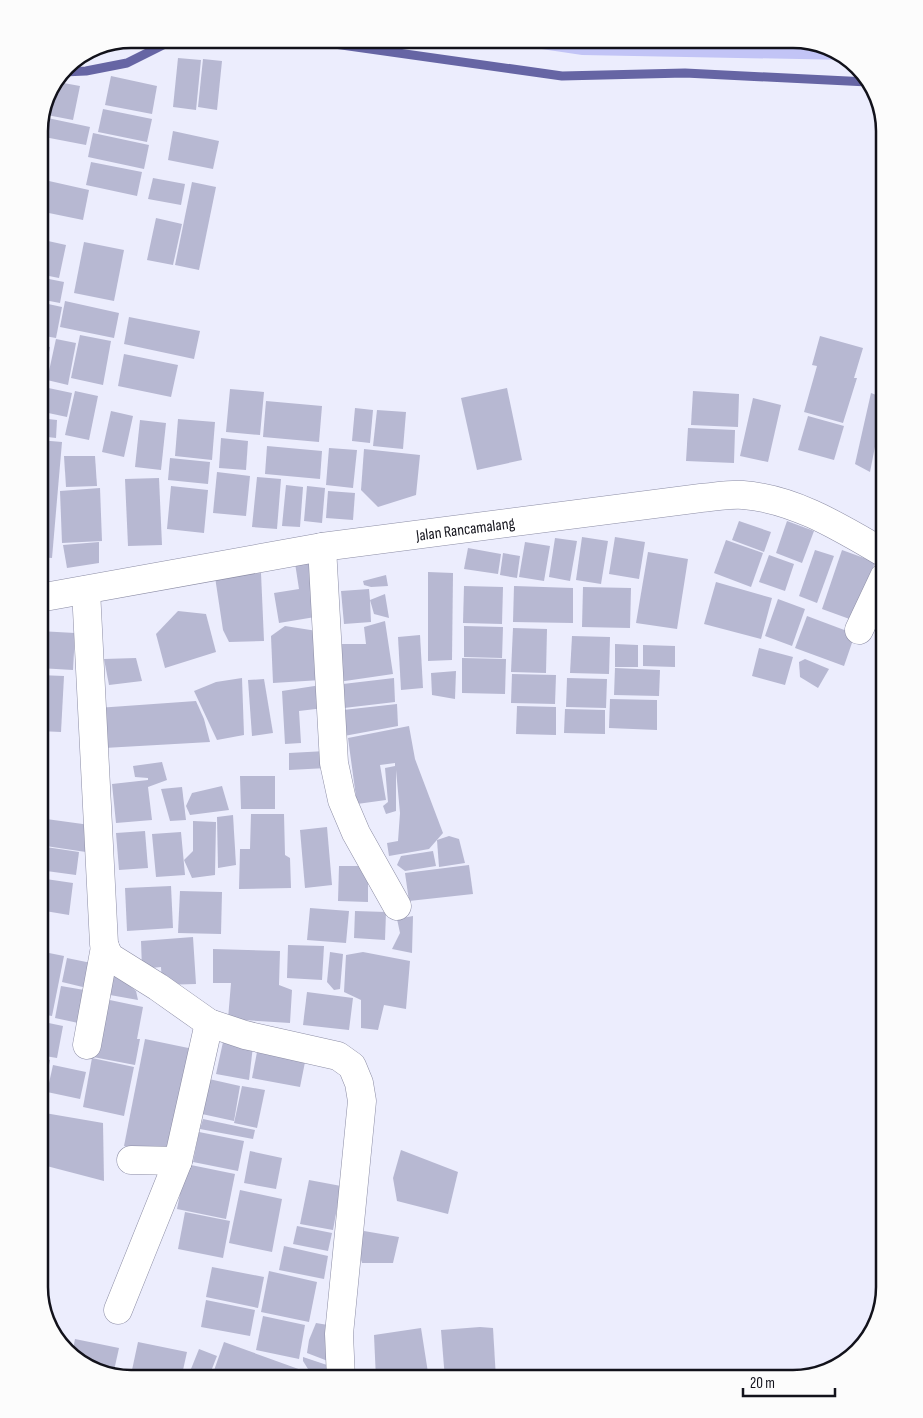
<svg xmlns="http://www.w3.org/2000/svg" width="923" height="1418" font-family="'Sofia Sans Condensed',sans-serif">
  <rect width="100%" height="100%" fill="#ecedfd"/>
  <path fill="#c2c4f6" d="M474 39H799L843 54 849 60 582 55Z"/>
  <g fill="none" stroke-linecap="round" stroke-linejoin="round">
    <g stroke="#6665a4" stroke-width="9">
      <path d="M299 39 562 76 685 73 868 82"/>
      <path d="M63 72 86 71 127 63 175 39"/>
    </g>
  </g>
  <g fill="#b7b8d2">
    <path d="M178 58 201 60 196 110 173 107Z"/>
    <path d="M203 59 222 61 217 110 198 107Z"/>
    <path d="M111 76 157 86 152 114 105 105Z"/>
    <path d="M58 82 80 86 73 120 47 115 50 100Z"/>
    <path d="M103 109 152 119 147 142 98 132Z"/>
    <path d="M43 117 90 127 86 145 39 136V125Z"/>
    <path d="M173 131 219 141 213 169 168 160Z"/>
    <path d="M93 133 149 145 144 169 88 157Z"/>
    <path d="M91 162 142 172 137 196 86 185Z"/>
    <path d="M153 178 185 184 181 205 148 199Z"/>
    <path d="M40 179 89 190 83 220 39 211Z"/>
    <path d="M192 182 216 187 199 270 175 265Z"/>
    <path d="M156 218 182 224 173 265 147 260Z"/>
    <path d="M39 239 66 245 59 278 39 274Z"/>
    <path d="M84 242 124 250 114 301 74 293Z"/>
    <path d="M39 277 64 282 60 303 39 299Z"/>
    <path d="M65 301 119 313 114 338 60 327Z"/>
    <path d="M39 302 62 307 56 338 39 335Z"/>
    <path d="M129 317 200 331 194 359 124 344Z"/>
    <path d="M80 335 111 341 103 385 71 378Z"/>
    <path d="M820 336 863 348 854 378H857L843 423 804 412 817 366 812 365Z"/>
    <path d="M56 339 76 343 68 385 47 380Z"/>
    <path d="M39 345 50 347 44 379 39 377Z"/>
    <path d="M124 354 178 365 171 397 118 386Z"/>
    <path d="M39 386 72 393 67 417 39 411Z"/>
    <path d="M507 388 522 460 477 470 461 398Z"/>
    <path d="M230 389 264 392 260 435 226 432Z"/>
    <path d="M75 391 98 396 89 440 65 435Z"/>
    <path d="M693 391 739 394 738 427 691 425Z"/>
    <path d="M871 393 884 398V401L870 472 855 464Z"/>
    <path d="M753 398 781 405 768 462 740 456Z"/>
    <path d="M266 401 322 406 319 442 263 437Z"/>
    <path d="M355 408 373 410 370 443 352 441Z"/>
    <path d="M377 410 406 412 403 449 373 446Z"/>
    <path d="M111 411 133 416 124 457 102 452Z"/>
    <path d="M808 416 844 426 834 460 798 450Z"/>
    <path d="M39 418 57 420 56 438 39 436Z"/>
    <path d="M178 419 215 422 212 460 175 456Z"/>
    <path d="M140 420 166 423 161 470 135 467Z"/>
    <path d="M688 428 735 430 734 463 686 461Z"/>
    <path d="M221 438 248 441 246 470 219 468Z"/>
    <path d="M39 440 62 442 52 558 39 557Z"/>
    <path d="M267 446 322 451 320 479 265 474Z"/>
    <path d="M329 448 357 450 353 488 326 485Z"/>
    <path d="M364 449 420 455 416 495 378 507 361 490Z"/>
    <path d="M884 449V474L877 472Z"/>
    <path d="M64 456H95L97 486 66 487Z"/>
    <path d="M170 458 210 462 208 484 168 480Z"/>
    <path d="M217 472 250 476 246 516 213 513Z"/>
    <path d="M257 477 281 479 277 529 252 527Z"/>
    <path d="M159 478 162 545 128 546 125 479Z"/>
    <path d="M286 485 303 487 300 527 282 526Z"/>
    <path d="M171 486 208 490 204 533 167 529Z"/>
    <path d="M307 486 325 488 322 523 304 521Z"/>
    <path d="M100 488 102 541 62 543 60 491Z"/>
    <path d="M328 491 355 493 353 520 326 518Z"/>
    <path d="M739 521 771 532 764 552 732 540Z"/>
    <path d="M787 521 814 531 802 563 776 553Z"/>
    <path d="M582 537 608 541 601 584 576 580Z"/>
    <path d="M615 537 645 542 639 579 609 574Z"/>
    <path d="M555 538 577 541 570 581 549 577Z"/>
    <path d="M726 540 763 553 751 587 714 573Z"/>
    <path d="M99 542V563L67 568 63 545Z"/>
    <path d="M525 542 550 546 544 581 519 577Z"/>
    <path d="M468 548 501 554 498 574 464 569Z"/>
    <path d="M815 550 834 556 817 603 799 596Z"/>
    <path d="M842 550 875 562 855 621 822 609Z"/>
    <path d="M648 552 688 559 677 629 636 623Z"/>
    <path d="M503 553 520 556 517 578 500 575Z"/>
    <path d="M769 555 794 564 785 591 759 582Z"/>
    <path d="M314 561 321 616 279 623 274 593 299 589 295 563Z"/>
    <path d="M428 572 453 573 452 660 428 661Z"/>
    <path d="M261 573 264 641 229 642 223 630 215 577Z"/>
    <path d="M386 575 388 586 371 587 364 585 363 581Z"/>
    <path d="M716 582 772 598 761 639 704 624Z"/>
    <path d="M464 586 503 587 502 624 463 623Z"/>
    <path d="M514 586 573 588V623L513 622Z"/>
    <path d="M583 587 631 588 630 628 582 627Z"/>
    <path d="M369 589 370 600 385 594 389 618 374 614 370 600 371 622 344 624 341 591Z"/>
    <path d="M778 599 805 609 792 646 765 636Z"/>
    <path d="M178 611 206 614 216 652 165 668 156 634Z"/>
    <path d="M807 616 855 634 844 666 795 648Z"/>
    <path d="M385 621 393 674 338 682 333 644H366L364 627Z"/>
    <path d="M285 626 317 631 321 680 273 683 271 636Z"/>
    <path d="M464 626 503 627 502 658 464 657Z"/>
    <path d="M513 628 547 629 546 673 511 672Z"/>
    <path d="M39 631 75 633 73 670 39 668Z"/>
    <path d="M420 635 423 688 401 690 398 637Z"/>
    <path d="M572 636 610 637 609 674 570 673Z"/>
    <path d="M615 644 638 645V667H615Z"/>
    <path d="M643 645 675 646V667L643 666Z"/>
    <path d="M759 648 793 657 785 685 752 676Z"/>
    <path d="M136 658 142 681 109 685 104 659Z"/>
    <path d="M462 658 506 659 505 694 462 693Z"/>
    <path d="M805 659 829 669 818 688 800 677 799 662Z"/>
    <path d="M615 668 660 670 659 696 614 695Z"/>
    <path d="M456 671 455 699 432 695 431 673Z"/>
    <path d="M512 674 556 675 555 704 511 703Z"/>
    <path d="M39 675 64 676 61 732 39 731Z"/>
    <path d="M242 678 244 735 217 740 194 691 216 682Z"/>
    <path d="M394 678 395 702 344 708 343 684Z"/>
    <path d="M567 678 607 679 606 708 566 707Z"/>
    <path d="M264 679 273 733 252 736 248 680Z"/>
    <path d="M321 685 324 708 299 711 301 743 285 744 282 691Z"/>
    <path d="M610 699 657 700V730L609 728Z"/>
    <path d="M196 701 204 719 210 742 104 748 97 708Z"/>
    <path d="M397 704 398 726 344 736 343 710Z"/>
    <path d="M517 706 556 707V735L516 734Z"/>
    <path d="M565 709 605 710V734L564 733Z"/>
    <path d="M409 726 415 759 443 833 429 849 389 856 387 843 398 841 400 813 396 770V811L386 814 383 806 388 802 385 768 395 766V763L380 765 386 800 357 804 348 738Z"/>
    <path d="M326 751 327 768 289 770V753Z"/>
    <path d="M162 762 167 780 148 787 152 820 116 823 112 784 148 780V778L135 777 133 766Z"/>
    <path d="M240 776H275V809H241Z"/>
    <path d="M222 786 229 810 190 815 186 806 192 793Z"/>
    <path d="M182 787 186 820 170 821 161 789Z"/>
    <path d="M251 814H284L285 855 290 858 291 888 239 889 240 849H250Z"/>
    <path d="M233 815 236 865 218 868 217 817Z"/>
    <path d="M39 818 90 825 86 852 39 845Z"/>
    <path d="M193 821 216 822 215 875 192 878 184 860 193 851Z"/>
    <path d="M327 827 332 885 305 888 300 830Z"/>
    <path d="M145 831 148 868 119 870 116 833Z"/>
    <path d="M181 832 185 875 156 877 152 834Z"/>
    <path d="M449 836 459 839 465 863 439 867 437 840Z"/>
    <path d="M39 846 79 852 76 875 39 870Z"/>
    <path d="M433 851 436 866 405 871 397 865 401 856Z"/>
    <path d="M469 865 473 894 409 901 405 873Z"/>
    <path d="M339 866H368V902L338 901Z"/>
    <path d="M39 878 73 883 69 915 39 910Z"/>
    <path d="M171 886 173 928 127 931 125 888Z"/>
    <path d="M180 891 222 892 221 934 178 933Z"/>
    <path d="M310 908 349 911 346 943 307 940Z"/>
    <path d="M355 911 386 912 385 940 354 938Z"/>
    <path d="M413 916 412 953 392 949 400 933 397 919Z"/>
    <path d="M193 937 196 984 162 985 161 967 142 969 141 941Z"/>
    <path d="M288 945 324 946 322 980 287 978Z"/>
    <path d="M213 949 280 951 279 985 292 990 290 1023 228 1019 231 983H213Z"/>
    <path d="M39 951 64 956 52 1016 39 1014Z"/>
    <path d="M330 952 343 954 340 989 334 990 327 982Z"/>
    <path d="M363 952 410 961 406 1009 384 1005 378 1030 361 1028V1000L344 992 346 955Z"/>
    <path d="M67 958 96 964 91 989 62 982Z"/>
    <path d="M112 975 119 977 136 991 138 1000 110 995Z"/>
    <path d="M61 986 90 991 83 1024 55 1018Z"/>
    <path d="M307 992 353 998 349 1030 303 1025Z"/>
    <path d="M105 999 143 1007 137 1039H140L135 1065 93 1057Z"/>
    <path d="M39 1021 63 1026 57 1058 39 1055Z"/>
    <path d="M145 1039 198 1050 177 1157 124 1146Z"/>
    <path d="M223 1042 253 1046 249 1080 216 1074Z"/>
    <path d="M258 1047 306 1057 300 1087 252 1078Z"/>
    <path d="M39 1057 50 1060 44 1090 39 1089Z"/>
    <path d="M92 1058 134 1067 124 1116 83 1107Z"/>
    <path d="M53 1065 86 1072 80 1099 47 1092Z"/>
    <path d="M209 1079 240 1086 234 1121 202 1114Z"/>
    <path d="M242 1086 265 1090 257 1128 234 1123Z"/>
    <path d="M39 1112 103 1123 104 1181 39 1164Z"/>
    <path d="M203 1119 255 1130 253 1139 200 1129Z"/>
    <path d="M199 1132 244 1141 238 1171 193 1162Z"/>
    <path d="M401 1150 458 1172 448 1214 397 1201 393 1178Z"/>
    <path d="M250 1151 282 1158 276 1189 244 1183Z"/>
    <path d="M186 1164 235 1174 226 1219 177 1209Z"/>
    <path d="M309 1180 341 1186 333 1230 300 1224Z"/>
    <path d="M240 1190 282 1199 272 1252 229 1243Z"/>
    <path d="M185 1212 230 1221 223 1258 178 1249Z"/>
    <path d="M297 1226 332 1233 328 1251 293 1244Z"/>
    <path d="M364 1231 399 1237 393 1263H362L358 1251Z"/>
    <path d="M284 1246 328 1256 324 1279 279 1270Z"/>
    <path d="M212 1267 264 1277 258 1308 206 1297Z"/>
    <path d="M269 1271 317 1282 309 1322 261 1312Z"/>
    <path d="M206 1300 255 1310 250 1336 201 1327Z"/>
    <path d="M263 1316 305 1325 299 1359 256 1350Z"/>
    <path d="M316 1323 334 1326 333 1363 307 1353 309 1340Z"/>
    <path d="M480 1327 493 1328 496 1379H445L441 1330Z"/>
    <path d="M421 1328 429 1379H376L374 1335Z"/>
    <path d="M75 1339 119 1348 113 1375 80 1364 72 1355Z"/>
    <path d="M138 1342 187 1352 181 1379 132 1370Z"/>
    <path d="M224 1342 304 1371 301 1379H211Z"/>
    <path d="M199 1349 217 1356 208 1379H187Z"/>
    <path d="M303 1357 330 1366 329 1379H309L308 1369 303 1361Z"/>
    <path d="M133 1374 154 1378V1379H132Z"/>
  </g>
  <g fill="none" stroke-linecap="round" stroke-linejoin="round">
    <defs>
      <g id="minor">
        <path d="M322 547 334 763 342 800 356 833 397 906"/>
        <path d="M86 590 104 944 106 950 110 957 158 987 209 1023 245 1035 338 1056 352 1066 359 1083 362 1101 339 1334 341 1379"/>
        <path id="s1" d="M39 598 322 547 701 498C714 497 729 494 743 495 795 499 841 528 884 553"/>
        <path d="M859 630 884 577"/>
        <path d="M87 1045 105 947"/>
        <path d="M131 1160 178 1161"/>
        <path d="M118 1310 178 1161 209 1023"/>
      </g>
    </defs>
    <use href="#minor" stroke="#8c8da5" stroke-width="29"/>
    <use href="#minor" stroke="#fff" stroke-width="28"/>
  </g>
  <g text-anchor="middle" stroke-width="4" stroke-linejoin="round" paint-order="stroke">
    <g font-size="16" fill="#12121b" stroke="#fcfcfc">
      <text dy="6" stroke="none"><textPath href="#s1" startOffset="432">Jalan Rancamalang</textPath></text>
    </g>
  </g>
  <path d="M0 0H923V1418H0ZM131 48H793A83 83 0 0 1 876 131V1287A83 83 0 0 1 793 1370H131A83 83 0 0 1 48 1287V131A83 83 0 0 1 131 48Z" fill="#fcfcfc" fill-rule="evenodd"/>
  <path fill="none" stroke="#12121b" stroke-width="2.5" d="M131 48H793A83 83 0 0 1 876 131V1287A83 83 0 0 1 793 1370H131A83 83 0 0 1 48 1287V131A83 83 0 0 1 131 48Z"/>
  <path d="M743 1388v8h92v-8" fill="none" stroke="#12121b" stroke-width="2.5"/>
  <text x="750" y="1388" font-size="15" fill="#12121b" stroke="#fcfcfc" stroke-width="4" paint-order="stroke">20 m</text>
</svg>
